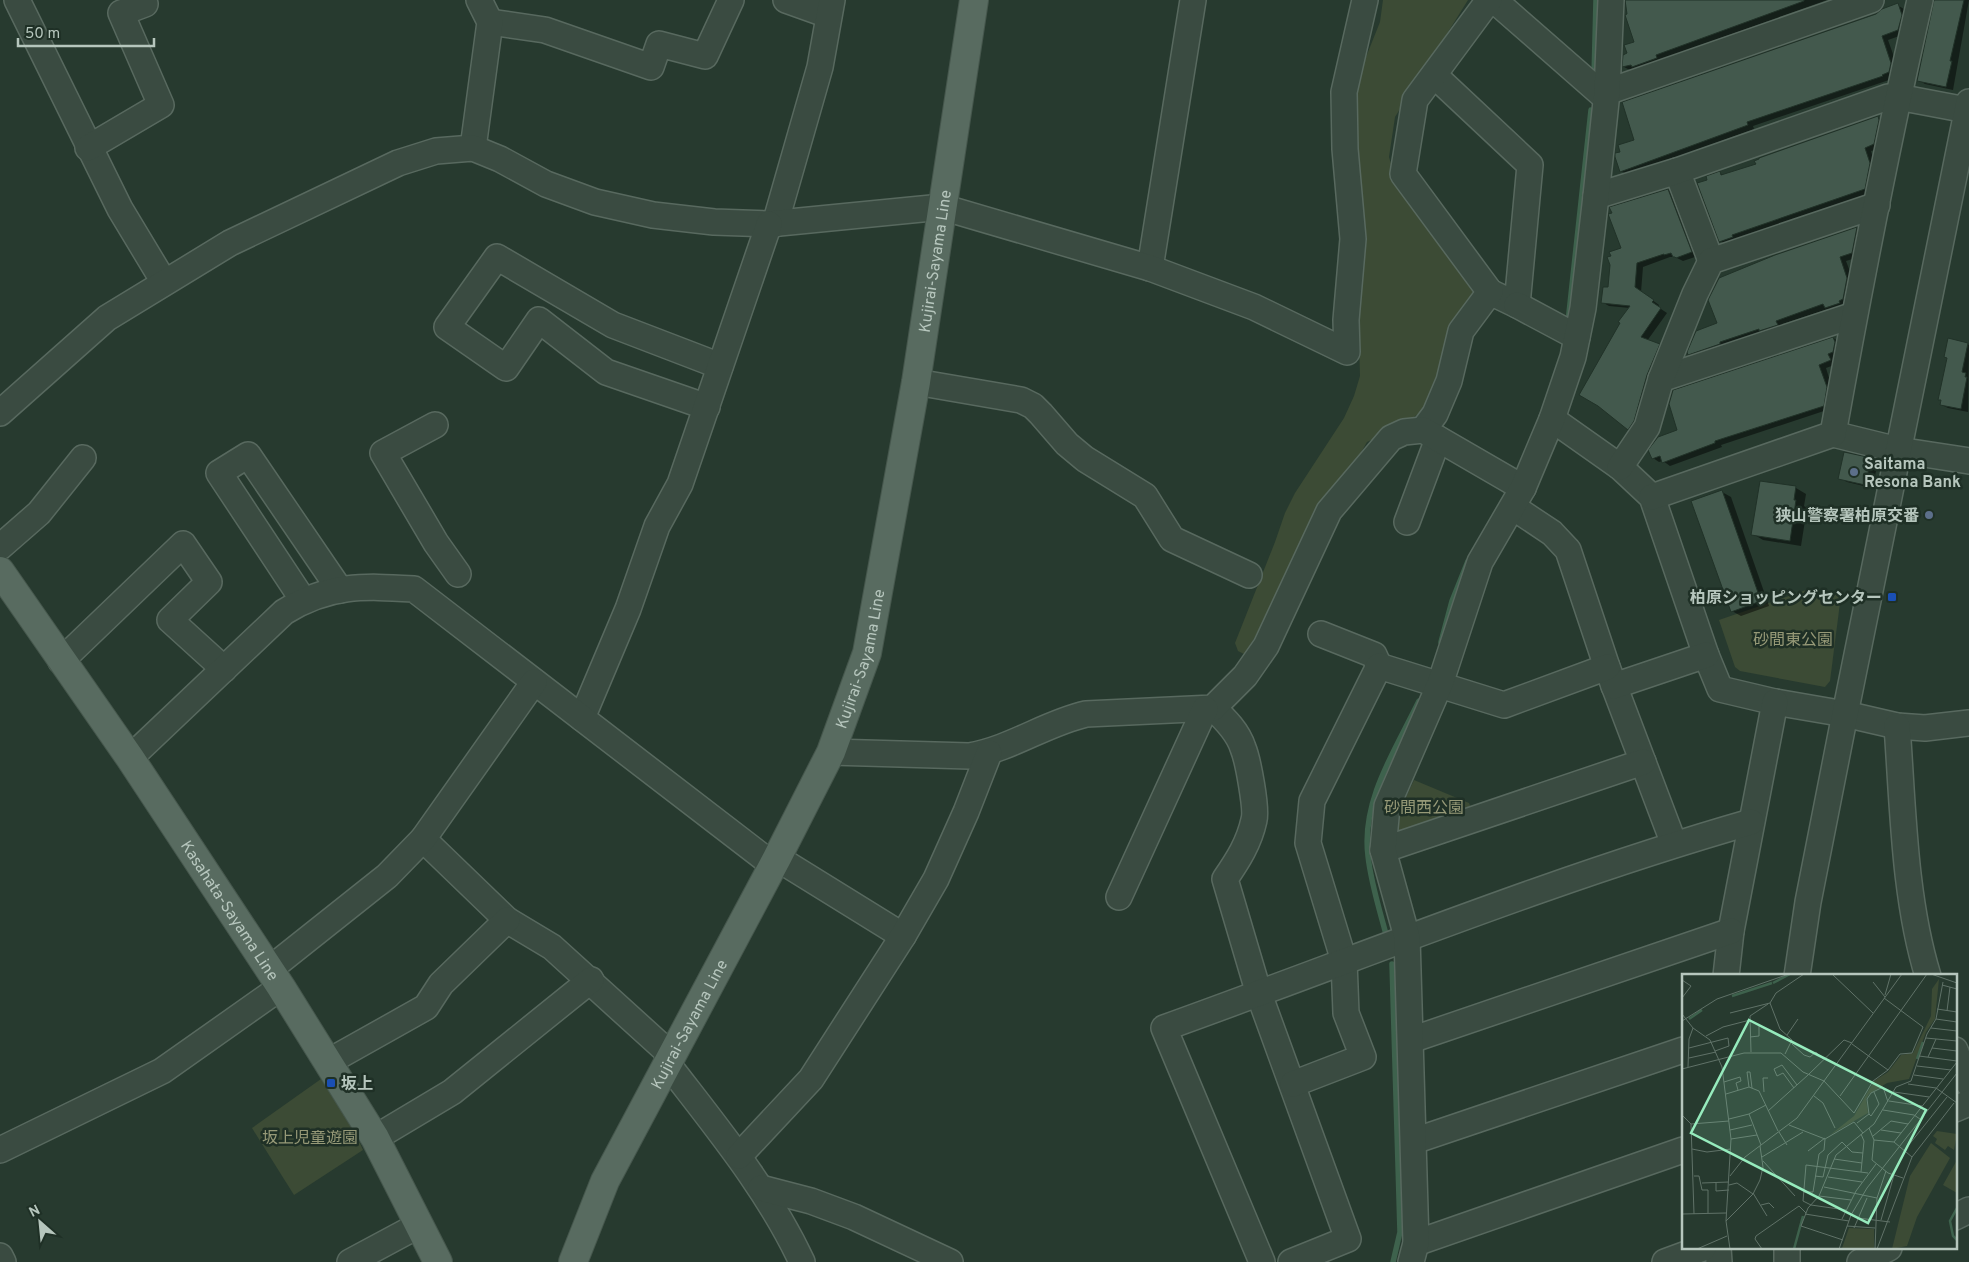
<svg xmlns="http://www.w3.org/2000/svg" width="1969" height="1262" font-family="Overpass,'Noto Sans JP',sans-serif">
  <rect width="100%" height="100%" fill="#273a2f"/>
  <g fill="#3c4b35">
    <path d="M1383 0H1468L1395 117 1389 157 1394 174 1477 290 1449 329 1443 351 1442 367 1422 411 1406 423 1367 442 1352 468 1327 492 1246 655 1238 651 1235 643 1275 542 1285 513 1295 493 1344 418 1354 396 1360 376 1353 125 1358 77 1380 22Z"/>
    <path d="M1809 589 1841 595 1830 681 1825 687 1740 671 1735 667 1719 620Z"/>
    <path d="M1414 780 1469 803 1473 812 1402 837 1396 826 1397 816Z"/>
    <path d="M321 1079 352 1126 363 1150 294 1195 252 1128Z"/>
  </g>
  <g fill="#0007">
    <path d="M1629 0H1827L1662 59 1663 62 1630 70 1624 67V56L1628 54 1635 42 1629 14Z"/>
    <path d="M1935 0H1969L1953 90 1925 84 1918 80Z"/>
    <path d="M1897 5 1904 9 1908 20 1905 34 1888 40 1898 68 1896 76 1889 78V80L1753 126 1754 129 1628 175 1621 171 1622 152 1636 140Z"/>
    <path d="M1877 117 1884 121 1881 148 1871 151 1876 168 1871 193 1738 239 1727 245 1720 241 1709 180 1719 173 1724 175 1757 164Z"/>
    <path d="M1668 190 1675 194 1698 256 1683 261 1675 257H1670L1643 267 1641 292 1659 305 1658 307 1667 313 1647 341 1666 349 1635 432 1629 428 1630 308 1609 306 1602 302 1609 289 1622 249Z"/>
    <path d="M1857 228 1864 232 1859 257 1846 261 1854 282 1846 307 1833 311 1828 309 1782 324 1784 329 1696 358 1689 354 1719 324 1775 256Z"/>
    <path d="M1833 338 1840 342 1837 364 1826 368 1833 391 1830 409 1721 445 1722 447 1670 466 1663 461 1659 462 1653 458 1679 430Z"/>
    <path d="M1967 344 1969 345 1968 412 1948 408 1942 405V401L1940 399Z"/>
    <path d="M1871 460 1878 463 1872 488 1847 482 1840 478Z"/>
    <path d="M1761 482 1796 488 1806 494 1804 506 1807 508 1801 546 1763 540 1753 534Z"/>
    <path d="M1722 492 1731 497 1769 606 1741 616 1732 611Z"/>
  </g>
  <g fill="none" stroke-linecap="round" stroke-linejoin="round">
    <g stroke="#3e624d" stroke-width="5.5">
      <path d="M1594 77 1596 0"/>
      <path d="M1568 322 1591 110"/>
      <path d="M1441 642 1452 601 1468 561"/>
      <path d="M1387 938C1380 911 1371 884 1368 856 1361 800 1396 749 1419 701"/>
      <path d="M1392 964 1400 1232 1393 1262"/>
    </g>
  </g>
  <g fill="#43594d" stroke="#213228">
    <path d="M1625 0H1804V1L1656 55 1657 58 1632 67 1631 65 1622 67 1623 55 1627 53 1624 45 1634 42 1625 15 1627 14Z"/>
    <path d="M1934 0H1964L1950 61H1952L1946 87 1917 81Z"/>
    <path d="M1898 3 1902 15 1898 30 1882 36 1891 63 1889 72 1882 75 1883 76 1747 122 1748 125 1620 172 1615 157V153L1620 152 1618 145 1634 140 1622 102 1876 14 1882 9Z"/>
    <path d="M1878 116 1879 120 1874 144 1865 148 1870 163 1865 189 1732 235 1733 237 1719 242 1697 183 1707 180 1706 176 1720 171 1721 175 1756 164 1754 161 1759 159V158Z"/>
    <path d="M1668 189 1692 252 1676 258 1675 257H1673L1671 253 1664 255V254L1637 263 1635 287 1654 300 1652 302 1661 308 1641 337 1660 344 1647 375 1634 421 1628 430 1598 406 1579 395 1620 323 1618 322 1630 306 1601 303 1603 287H1608L1610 265 1607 257 1611 256 1609 252 1621 248 1608 214 1612 213 1609 207Z"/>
    <path d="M1857 227 1852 253 1840 257 1847 278 1843 299 1839 301 1840 303 1825 308 1823 304 1776 321 1778 325 1759 331V329L1720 342V344L1688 355 1687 352 1696 331 1717 323 1708 300 1719 278 1775 255Z"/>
    <path d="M1833 337 1835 342 1833 352 1828 354 1831 360 1819 365 1827 387 1824 406 1715 441V443L1662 463 1660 456 1652 459 1648 450 1658 437 1677 430 1669 404 1673 390Z"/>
    <path d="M1948 338 1968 343 1962 372 1966 373 1965 377H1967L1961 409 1940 405 1941 400H1938L1947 358 1944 357Z"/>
    <path d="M1844 452 1872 458 1865 485 1838 479Z"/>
    <path d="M1760 481 1796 486 1794 500H1796L1790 541 1751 535Z"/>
    <path d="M1722 490 1761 601 1731 612 1691 501Z"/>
  </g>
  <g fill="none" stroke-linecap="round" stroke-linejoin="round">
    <defs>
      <g id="minor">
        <path d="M17 0 120 209 164 282"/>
        <path d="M786 0 828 15"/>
        <path d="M1494 0 1606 98"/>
        <path d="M490 22 545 30 651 67 659 44 705 56 731 0"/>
        <path d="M1434 75 1530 165 1517 305 1490 292"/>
        <path d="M1607 92 1871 0"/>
        <path d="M88 148 161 105 121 13 145 4"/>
        <path d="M473 148 490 22 479 0"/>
        <path d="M1677 171 1711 261"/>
        <path d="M1596 196 1677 171 1888 97H1898L1967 110"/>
        <path d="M775 224 820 67 832 0"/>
        <path d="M1150 268 1193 0"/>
        <path d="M1517 305 1577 337"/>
        <path d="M1661 379 1854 315"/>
        <path d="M916 382 1021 400 1033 406 1041 414 1067 444 1085 459 1145 496 1172 539 1249 575"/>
        <path d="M707 407 606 372 539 320 506 368 447 327 497 257 613 325 720 366"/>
        <path d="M0 413 107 318 230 243 398 163 436 151 473 148 500 159 546 184 595 202 653 215 714 222 769 224 942 207 1150 268 1254 307 1347 352 1346 320 1353 239 1345 149 1344 92 1365 0"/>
        <path d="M1552 419 1620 467 1652 497 1706 655 1720 689 1775 702 1845 714 1897 726 1925 728 1969 723"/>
        <path d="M435 425 383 453 436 543 458 574"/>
        <path d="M1423 430 1435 414 1449 381 1461 331 1490 292 1403 174 1415 100 1489 0"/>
        <path d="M1833 434 1898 450 1969 461"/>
        <path d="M1620 467 1647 427 1661 379 1695 294 1711 261 1877 205"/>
        <path d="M1652 497 1833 434C1859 289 1887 144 1920 0"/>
        <path d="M1513 507 1552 533 1568 550 1607 667 1674 844"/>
        <path d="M1407 522 1438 439"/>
        <path d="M0 547 39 513 83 458"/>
        <path d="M303 600 219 473 248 455 340 590"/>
        <path d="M1321 634 1374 655 1379 666"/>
        <path d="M61 661 183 544 209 582 170 620 224 669"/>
        <path d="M1614 686 1706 655"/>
        <path d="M1213 708C1225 719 1238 732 1243 748 1248 760 1257 809 1254 820 1249 843 1238 860 1225 879L1259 994 1348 1239 1291 1262"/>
        <path d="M582 718 628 609 657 526 680 484 769 224"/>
        <path d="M1897 726C1903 807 1904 898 1928 976"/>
        <path d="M831 752 969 756C1011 749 1046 723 1086 714L1213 708 1245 676 1266 646 1329 511 1391 438 1404 432 1423 430 1523 488"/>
        <path d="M130 758 284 612C329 584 363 586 414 589L773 865"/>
        <path d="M423 839 507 920 552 947 671 1055"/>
        <path d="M1383 850 1643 762"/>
        <path d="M777 858 903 936"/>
        <path d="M1119 897 1205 709"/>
        <path d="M270 969 387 876 423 839 534 682"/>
        <path d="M1726 976 1731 931 1775 702"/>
        <path d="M1797 976 1808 902 1845 714 1969 102"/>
        <path d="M1411 1040 1731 931"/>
        <path d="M1955 1050 1969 1084"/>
        <path d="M328 1062 426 1007 441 984 507 920"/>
        <path d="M667 1063C716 1127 768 1189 802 1262"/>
        <path d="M1293 1084 1363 1057 1346 1013 1344 961 1308 843 1312 801 1379 666 1504 705 1607 667"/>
        <path d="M1955 1109 1969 1103"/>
        <path d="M375 1138 452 1092 591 980"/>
        <path d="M1414 1141 1683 1050"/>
        <path d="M0 1150 162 1071 281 987"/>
        <path d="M739 1156 811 1079 903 936 936 879 966 812 989 753"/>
        <path d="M761 1188 811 1201 854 1217 950 1262"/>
        <path d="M1955 1217 1969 1210"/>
        <path d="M1416 1243 1683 1150"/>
        <path d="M1718 1248 1719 1262"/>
        <path d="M1787 1248V1262"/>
        <path d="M0 1256 3 1262"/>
        <path d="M350 1262 419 1225"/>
        <path d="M1262 1262 1164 1028C1359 958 1552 879 1751 822"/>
        <path d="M1411 1262 1416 1243 1407 937 1383 850 1387 806 1440 684 1480 562 1523 488 1552 419 1573 357 1583 308 1596 196 1607 92 1611 0"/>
        <path d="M1665 1262 1703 1248"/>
        <path d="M1860 1262 1889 1248"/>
      </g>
      <g id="major">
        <path id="s1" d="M0 571 130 758 281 987 375 1138 438 1262"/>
        <path id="s2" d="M573 1262 605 1181 777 858 831 752 867 653 916 382 974 0"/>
      </g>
    </defs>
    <use href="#minor" stroke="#58695f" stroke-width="28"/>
    <use href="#major" stroke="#46574d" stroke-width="30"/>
    <use href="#minor" stroke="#3a4b41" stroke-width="25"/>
    <use href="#major" stroke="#586b60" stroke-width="28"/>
  </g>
  <g fill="#5c6f8a" stroke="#1f3026" stroke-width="2">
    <circle cx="1854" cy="472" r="5"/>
    <circle cx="1929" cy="515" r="5"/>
  </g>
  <g fill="#1a4fb4" stroke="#1f3026" stroke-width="2">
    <rect x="1887" y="592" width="10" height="10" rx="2.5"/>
    <rect x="326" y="1078" width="10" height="10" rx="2.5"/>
  </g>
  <g text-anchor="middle" stroke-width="5" stroke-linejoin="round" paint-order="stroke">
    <g font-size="16" fill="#b6c6bd" stroke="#1f3026">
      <text dy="6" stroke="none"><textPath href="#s2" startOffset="1075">Kujirai-Sayama Line</textPath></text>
      <text dy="6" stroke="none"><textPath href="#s2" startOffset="670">Kujirai-Sayama Line</textPath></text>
      <text dy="6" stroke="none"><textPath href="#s1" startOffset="410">Kasahata-Sayama Line</textPath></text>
      <text dy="6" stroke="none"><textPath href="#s2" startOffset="265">Kujirai-Sayama Line</textPath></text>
    </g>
    <g font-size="16" font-weight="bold" fill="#b6c6bd" stroke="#1f3026" text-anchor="start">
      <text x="1864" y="469">Saitama<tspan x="1864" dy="18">Resona Bank</tspan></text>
      <text x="1919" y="521" text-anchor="end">狭山警察署柏原交番</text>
      <text x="1882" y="603" text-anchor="end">柏原ショッピングセンター</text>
      <text x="341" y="1089">坂上</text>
    </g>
    <g font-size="16" fill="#969977" stroke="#1f3026">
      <text x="1793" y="645">砂間東公園</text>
      <text x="1424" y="813">砂間西公園</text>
      <text x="310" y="1143">坂上児童遊園</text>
    </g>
  </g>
  <g transform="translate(1682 974)">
    <rect width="275" height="275" fill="#273a2f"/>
    <path d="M257 5 253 45 244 58 227 105 205 109 187 120 184 125 186 139 148 161 172 142 192 107 206 98 219 81 231 79 249 42 250 15ZM255 157 275 160 272 176 266 172 263 176 253 169 255 165 251 162ZM249 169 268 184 235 243 225 272 210 275 228 202ZM275 186V219L261 211ZM167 254 192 255V275L160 274Z" fill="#3c4b35"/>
    <path fill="none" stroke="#3e624d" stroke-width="2.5" d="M91 9 108 0M50 22 90 9M7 45 20 36M235 85 241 68M275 234 268 247 271 262 275 266M112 275 121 242"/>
    <path fill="none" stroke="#607268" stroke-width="1" d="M150 0 191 39M249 0 275 9M0 6 9 12 0 24M191 8 203 23M260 11 275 15M203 21 209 0M88 29 98 55 110 66 103 80M255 35 275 38M265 37 268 13M48 39 88 29 94 19 122 0M0 40 11 54 28 66 40 93 49 165 44 247 48 275M254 45 275 48M0 47 35 25 107 0M249 54 275 57M105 61 116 45M24 62 41 53 68 46M68 63 77 62V52L80 53M244 64 275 67M110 70 122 81 128 83 134 78 141 85M170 70 206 96M7 74 46 64 47 72 33 77M250 74 275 77M69 78 68 42 86 30M237 82 275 87M246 83 254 65M7 84 34 78M235 92 269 96M6 93 7 65 11 54M0 95 62 79H99L121 98 142 107 172 139 191 107 206 96 218 80 230 79 241 53 202 24M126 101 162 66 170 69M232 101 261 105M42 108 58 103 59 107 54 109 56 116M226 110 254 114 275 129M67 113 65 98H68L70 114M112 114 101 99 95 102 92 95 100 91 115 111M82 118 81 104H86M212 118 247 123M44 120 67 113 77 117 96 157M132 122 141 129 153 154M158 122 245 0M207 127 240 132M201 136 232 141 238 145M86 137 126 101M67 140 79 171M187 140 189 142 197 130 192 118M0 141 9 150 47 147M47 145 67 140 84 131M175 149 187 140 185 125 189 119 201 113 206 128M9 150 12 240M107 151 143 165 172 148 181 159M187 154 192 166 190 186 206 199 221 204M48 156 70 151M199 156 219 159M97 158 105 171M191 162 209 147 226 150M49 165 75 161M192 166 212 168 275 88M212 168 230 183M10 175 25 178 49 175M126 177 143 164M222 177 265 123M80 183 121 158M152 185 180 189M81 187 113 222M179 198 182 167 179 160M12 202H17L20 216H26V239M48 202 63 183 115 144 220 0M133 202 141 203 146 181 160 168 170 178 181 179M146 203 180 208M20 209 47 208M34 209V217L47 216M47 211 55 209 71 220M142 213 195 224M122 218H131L137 180 142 176 143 165M71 219 85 242M137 222 169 226M79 231 87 229 92 234M164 236 129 231 121 227 124 191 186 199M0 240 44 239M123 240 167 247M176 244 208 248M160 245 174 217 194 190M199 246 212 201M44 247 71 220 78 206 81 193 78 172M165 252 193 254M172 254 185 224M161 266 119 252 126 234 137 222 154 181 192 150 214 113 229 107 245 60 254 45 261 8M15 275 45 262M80 275 73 265 74 262 117 232 124 239M157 275 169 241 185 214 275 99M193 275 195 224 204 197M195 275 230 183 272 129"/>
    <path fill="#96ebbd" fill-opacity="0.15" stroke="#96ebbd" stroke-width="2.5" d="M67 46 244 136 186 249 9 159Z"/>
    <rect width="275" height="275" fill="none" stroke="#b6c6bd" stroke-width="2.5"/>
  </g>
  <g transform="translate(40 1222) rotate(333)" stroke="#1f3026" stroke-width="4" paint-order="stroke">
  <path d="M0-4L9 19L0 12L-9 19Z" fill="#b6c6bd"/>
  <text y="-8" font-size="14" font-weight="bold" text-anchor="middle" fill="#b6c6bd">N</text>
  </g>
  <path d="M18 38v8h136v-8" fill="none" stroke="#b6c6bd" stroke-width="2.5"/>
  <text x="25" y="38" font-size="15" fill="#b6c6bd" stroke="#1f3026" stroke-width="4" paint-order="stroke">50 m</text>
</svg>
